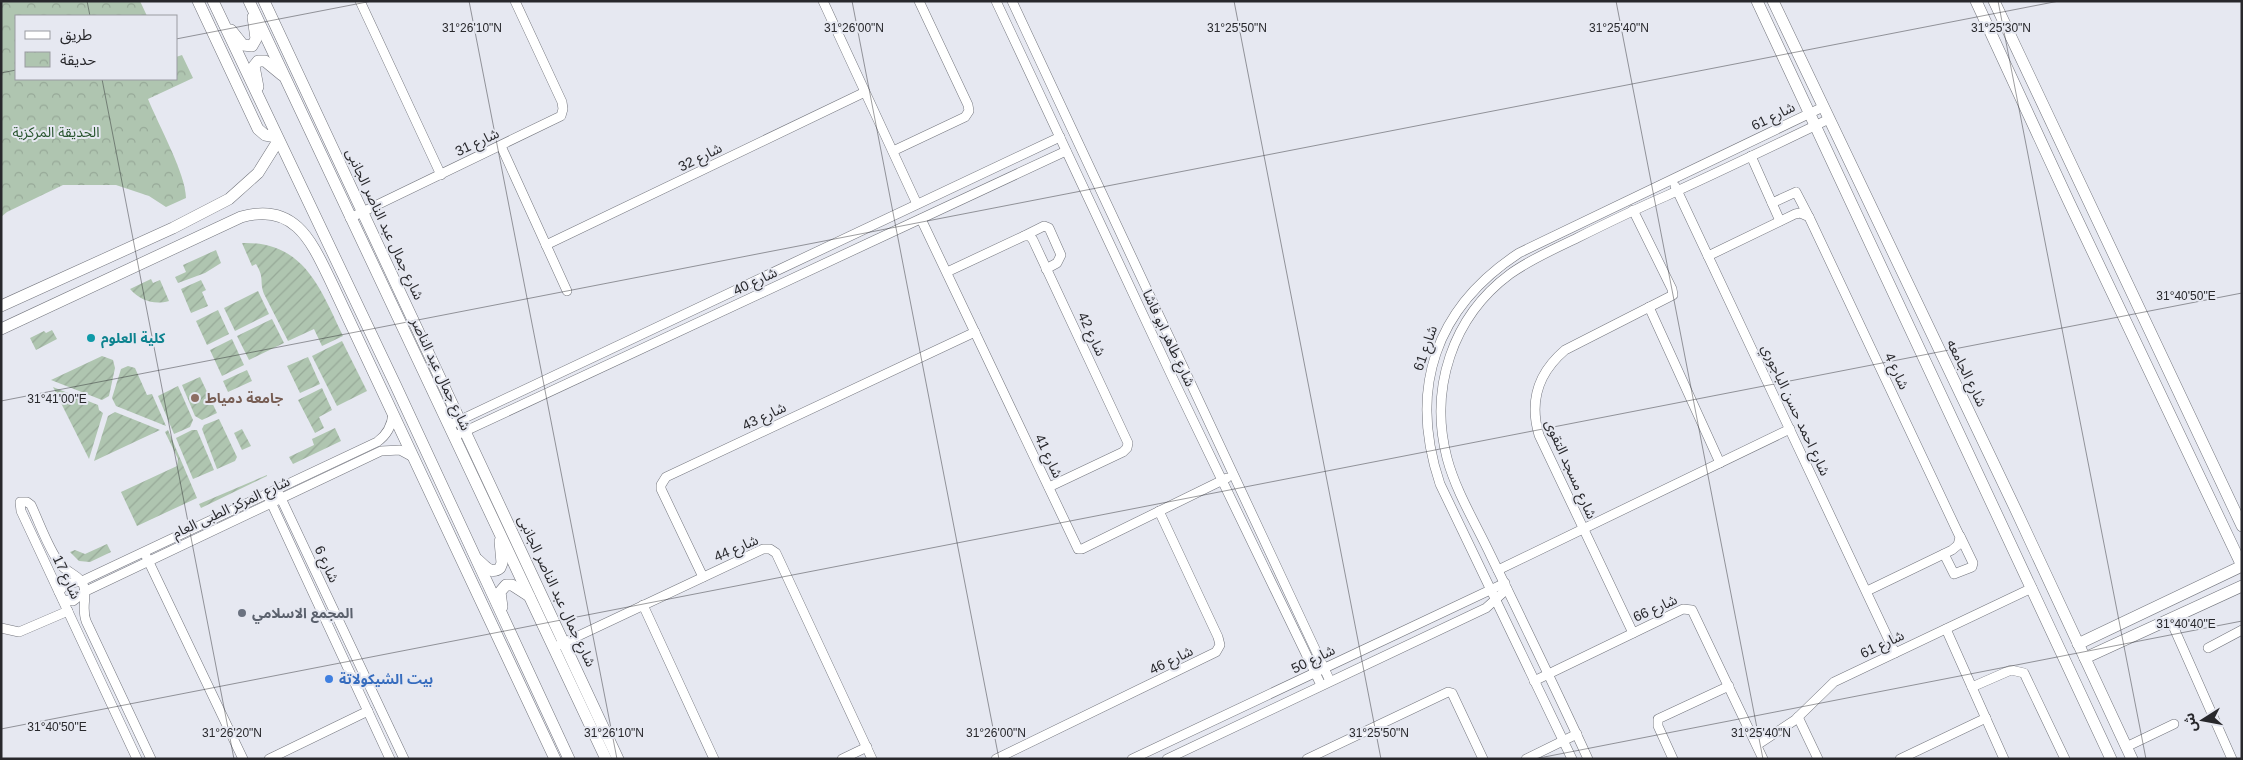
<svg xmlns="http://www.w3.org/2000/svg" width="2243" height="760" font-family="Arial,'Noto Sans Arabic',sans-serif">
  <defs>
    <pattern id="park-crowns" width="20" height="18" patternUnits="userSpaceOnUse" patternTransform="scale(1.25)"><rect width="20" height="18" fill="#afc5b0"/><path d="M2 6a3 3 0 1 1 6 0M12 15a3 3 0 1 1 6 0" fill="none" stroke="#97a998"/></pattern>
    <pattern id="garden-furrows" width="10" height="10" patternUnits="userSpaceOnUse" patternTransform="scale(1.25)"><rect width="10" height="10" fill="#afc5b0"/><path d="M-1 1l2-2M0 10L10 0M9 11l2-2" fill="none" stroke="#97a998"/></pattern>
  </defs>
  <rect width="100%" height="100%" fill="#e6e8f1"/>
  <path fill="url(#park-crowns)" d="M1 1H140L147 16H16V79H176V57L182 55 193 78 148 99C158 124 186 174 186 198L166 207 149 196 116 185H63L7 212 1 217Z"/>
  <g fill="url(#garden-furrows)">
    <path d="M242 243C304 241 320 288 343 336L322 346 314 329 288 341 264 294C259 280 265 279 256 264L252 266Z"/>
    <path d="M216 250 221 263 205 273 178 283 175 277 186 272 183 265Z"/>
    <path d="M151 279 153 283 160 280 169 301C154 305 141 301 130 289Z"/>
    <path d="M201 280 206 290 202 292 208 306 191 313 181 289Z"/>
    <path d="M258 291 269 314 235 331 224 308Z"/>
    <path d="M218 310 229 334 207 345 196 321Z"/>
    <path d="M272 319 284 343 249 360 237 336Z"/>
    <path d="M52 330 57 339 36 350 30 338 44 331 46 333Z"/>
    <path d="M232 339 244 365 222 376 210 350Z"/>
    <path d="M342 341 367 391 337 406 312 356Z"/>
    <path d="M102 356 113 360 115 368 109 396 102 400 51 380Z"/>
    <path d="M308 357 320 384 300 393 287 366Z"/>
    <path d="M128 366 135 368 147 395 152 394 166 426 116 406 112 398 121 369Z"/>
    <path d="M247 370 252 381 228 392 223 381Z"/>
    <path d="M200 377 217 413 202 420 195 416 182 385Z"/>
    <path d="M178 386 193 420 190 427 174 434 158 396Z"/>
    <path d="M53 387 98 405 99 410 103 413 89 459Z"/>
    <path d="M322 388 332 410 319 417 324 428 315 433 298 400Z"/>
    <path d="M115 412 160 430 94 461 108 416Z"/>
    <path d="M219 419 237 457 235 461 217 469 202 429 204 425Z"/>
    <path d="M335 428 341 441 293 464 289 457 314 445 312 439Z"/>
    <path d="M242 429 251 446 242 450 234 433Z"/>
    <path d="M168 430 197 498 137 526 121 492 177 466 178 459 165 432Z"/>
    <path d="M192 430H197L214 470 193 479 176 438Z"/>
    <path d="M267 475V476L201 508 199 504Z"/>
    <path d="M107 544 111 552 90 562 79 561 70 552 75 550 85 554Z"/>
  </g>
  <g fill="none" stroke-linecap="round" stroke-linejoin="round">
    <defs>
      <g id="minor">
        <path d="M360 1 441 175"/>
        <path d="M823 1 917 204"/>
        <path d="M996 1 1175 383 1321 685"/>
        <path d="M1012 1 1330 681"/>
        <path d="M501 146 567 291"/>
        <path d="M893 151 965 117 969 111 968 105 919 1"/>
        <path d="M1751 156 1780 221"/>
        <path d="M1675 186 1895 653"/>
        <path d="M1772 203 1796 192 1809 217"/>
        <path d="M350 218 561 116 563 109 562 102 515 1"/>
        <path d="M921 219 1078 549H1082L1227 478"/>
        <path d="M1024 236 1044 226 1049 228 1061 255 1057 263 1046 269"/>
        <path d="M546 245 865 92"/>
        <path d="M1708 256 1795 214 1800 213 1809 217 1960 537 1958 545 1952 550 1867 591"/>
        <path d="M947 272 1024 236H1030L1033 240 1128 443 1127 448 1123 452 1049 487"/>
        <path d="M1649 307 1720 463"/>
        <path d="M454 423 1060 137"/>
        <path d="M459 434 1066 151"/>
        <path d="M279 494 404 759"/>
        <path d="M269 498 390 759"/>
        <path d="M1944 554 1954 574 1972 567 1973 563 1960 536"/>
        <path d="M146 556 243 759"/>
        <path d="M1498 570 1790 429"/>
        <path d="M703 577 661 489V485L666 477 975 332"/>
        <path d="M59 592 65 584 82 581 377 442C387 435 392 426 393 413"/>
        <path d="M63 600 73 601 86 591 381 451 400 450 413 457"/>
        <path d="M643 605 714 759"/>
        <path d="M2170 619 2232 759"/>
        <path d="M1 628 19 632 68 611"/>
        <path d="M1946 629 2004 759"/>
        <path d="M1633 633 1539 435C1529 401 1538 373 1565 350L1673 295 1672 289 1633 210"/>
        <path d="M559 645 763 549H770L776 553 872 759"/>
        <path d="M2208 648 2242 630"/>
        <path d="M1534 681 1683 609 1692 610 1763 759"/>
        <path d="M1972 687 2011 670 2024 673 2065 759"/>
        <path d="M1798 717 1818 759"/>
        <path d="M1757 745 1795 720 1834 682 2032 588"/>
        <path d="M2126 747 2174 724"/>
        <path d="M137 759 21 511 20 502H27L31 505C40 524 48 548 60 564 66 572 80 576 83 584 88 595 81 607 86 621L151 759"/>
        <path d="M269 759 368 711"/>
        <path d="M842 759 867 747"/>
        <path d="M996 759 1216 652 1220 645 1218 637 1159 511"/>
        <path d="M1132 759 1505 583"/>
        <path d="M1167 759 1486 608 1507 589"/>
        <path d="M1307 759 1448 692 1452 693 1483 759"/>
        <path d="M1526 759 1577 734"/>
        <path d="M1572 759 1440 484C1408 389 1435 308 1519 253L1823 107"/>
        <path d="M1588 759C1557 691 1524 624 1491 556 1476 524 1456 492 1447 458 1429 389 1452 317 1510 274 1531 259 1554 249 1577 238 1607 223 1636 209 1666 196 1721 171 1775 145 1829 119"/>
        <path d="M1673 759 1658 726V719L1729 686"/>
        <path d="M1900 759 1986 718"/>
      </g>
      <g id="major">
        <path d="M198 1 258 129 265 135 276 137"/>
        <path d="M213 1 395 384 569 759"/>
        <path d="M249 1 606 759"/>
        <path d="M264 1 618 759"/>
        <path d="M1757 1 2111 759"/>
        <path d="M1773 1 2014 506 2132 759"/>
        <path d="M1976 1 2069 202 2242 566"/>
        <path d="M1994 1 2242 526"/>
        <path d="M231 30 243 45 252 46 256 39 253 17"/>
        <path d="M258 87 254 66 258 61H265L282 75"/>
        <path d="M1 306 173 228 229 199 258 173 278 141"/>
        <path d="M1 329 241 217C297 201 313 245 333 286L555 759"/>
        <path d="M478 560C485 566 491 575 500 568L502 563 500 541"/>
        <path d="M502 607 500 592 506 585H512L529 596"/>
        <path d="M2078 644 2242 566"/>
        <path d="M2085 658 2242 586"/>
      </g>
    </defs>
    <use href="#minor" stroke="#72747c" stroke-width="10"/>
    <use href="#major" stroke="#72747c" stroke-width="12"/>
    <use href="#minor" stroke="#fff" stroke-width="9"/>
    <use href="#major" stroke="#fff" stroke-width="11"/>
  </g>
  <path fill="none" stroke="#28282c" stroke-width="1" stroke-opacity="0.45" d="M87 1 90 16M469 1 617 759M852 1 999 759M1234 1 1381 759M1616 1 1763 759M1998 1 2146 759M176 39 372 1M1 73 16 70M102 79 234 759M1 401 2059 1M1 729 2242 293M1534 759 2242 621"/>
  <circle fill="#0f9aa8" stroke="#e6e8f1" stroke-width="2" cx="91" cy="338" r="5"/>
  <circle fill="#8d6e63" stroke="#e6e8f1" stroke-width="2" cx="195" cy="398" r="5"/>
  <circle fill="#6b7280" stroke="#e6e8f1" stroke-width="2" cx="242" cy="613" r="5"/>
  <circle fill="#3f7fe0" stroke="#e6e8f1" stroke-width="2" cx="329" cy="679" r="5"/>
  <g text-anchor="middle" stroke-width="4" stroke-linejoin="round" paint-order="stroke">
    <g font-size="14" fill="#28282c" stroke="#e6e8f1">
      <text transform="translate(1773 116) rotate(-26)" y="5">شارع 61</text>
      <text transform="translate(477 142) rotate(-25)" y="5">شارع 31</text>
      <text transform="translate(700 157) rotate(-26)" y="5">شارع 32</text>
      <text transform="translate(385 224) rotate(65)" y="5">شارع جمال عبد الناصر الجانبى</text>
      <text transform="translate(755 281) rotate(-25)" y="5">شارع 40</text>
      <text transform="translate(1092 334) rotate(65)" y="5">شارع 42</text>
      <text transform="translate(1169 338) rotate(65)" y="5">شارع طاهر ابو فاشا</text>
      <text transform="translate(1425 348) rotate(-71)" y="5">شارع 61</text>
      <text transform="translate(1897 371) rotate(65)" y="5">شارع 4</text>
      <text transform="translate(1967 373) rotate(64)" y="5">شارع الجامعه</text>
      <text transform="translate(441 374) rotate(65)" y="5">شارع جمال عبد الناصر</text>
      <text transform="translate(1796 410) rotate(65)" y="5">شارع احمد حسن الباجوري</text>
      <text transform="translate(764 416) rotate(-25)" y="5">شارع 43</text>
      <text transform="translate(1049 456) rotate(65)" y="5">شارع 41</text>
      <text transform="translate(1571 469) rotate(66)" y="5">شارع مسجد التقوى</text>
      <text transform="translate(231 507) rotate(-25)" y="5">شارع المركز الطبى العام</text>
      <text transform="translate(736 548) rotate(-23)" y="5">شارع 44</text>
      <text transform="translate(327 564) rotate(65)" y="5">شارع 6</text>
      <text transform="translate(67 577) rotate(65)" y="5">شارع 17</text>
      <text transform="translate(557 591) rotate(65)" y="5">شارع جمال عبد الناصر الجانبى</text>
      <text transform="translate(1655 608) rotate(-24)" y="5">شارع 66</text>
      <text transform="translate(1882 644) rotate(-25)" y="5">شارع 61</text>
      <text transform="translate(1313 659) rotate(-26)" y="5">شارع 50</text>
      <text transform="translate(1171 660) rotate(-26)" y="5">شارع 46</text>
    </g>
    <g font-size="14" fill="#27542d" stroke="#e6e8f1">
      <text x="56" y="137">الحديقة المركزية</text>
    </g>
    <g font-size="14" font-weight="bold" fill="#0d838f" stroke="#e6e8f1" text-anchor="start">
      <text x="101" y="343">كلية العلوم</text>
    </g>
    <g font-size="14" font-weight="bold" fill="#785e54" stroke="#e6e8f1" text-anchor="start">
      <text x="205" y="403">جامعة دمياط</text>
    </g>
    <g font-size="14" font-weight="bold" fill="#5b616d" stroke="#e6e8f1" text-anchor="start">
      <text x="252" y="618">المجمع الاسلامي</text>
    </g>
    <g font-size="14" font-weight="bold" fill="#366cbe" stroke="#e6e8f1" text-anchor="start">
      <text x="339" y="684">بيت الشيكولاتة</text>
    </g>
  </g>
  <g font-size="12" text-anchor="middle" fill="#28282c" stroke="#e6e8f1" stroke-width="4" stroke-linejoin="round" paint-order="stroke">
    <text x="472" y="32">31°26'10"N</text>
    <text x="854" y="32">31°26'00"N</text>
    <text x="1237" y="32">31°25'50"N</text>
    <text x="1619" y="32">31°25'40"N</text>
    <text x="2001" y="32">31°25'30"N</text>
    <text x="2186" y="300">31°40'50"E</text>
    <text x="57" y="403">31°41'00"E</text>
    <text x="2186" y="628">31°40'40"E</text>
    <text x="57" y="731">31°40'50"E</text>
    <text x="232" y="737">31°26'20"N</text>
    <text x="614" y="737">31°26'10"N</text>
    <text x="996" y="737">31°26'00"N</text>
    <text x="1379" y="737">31°25'50"N</text>
    <text x="1761" y="737">31°25'40"N</text>
  </g>
  <rect width="2243" height="760" fill="none" stroke="#28282c" stroke-width="5"/>
  <rect x="15" y="15" width="162" height="65" fill="#e6e8f1" stroke="#9a9ba2"/>
  <rect x="25" y="31" width="25" height="8" fill="#ffffff" stroke="#9a9ba2"/>
  <text x="60" y="40" font-size="15" fill="#28282c">طريق</text>
  <rect x="25" y="52" width="25" height="15" fill="url(#park-crowns)" stroke="#9a9ba2"/>
  <text x="60" y="65" font-size="15" fill="#28282c">حديقة</text>
  <g transform="translate(2203 720) rotate(259)" stroke="#e6e8f1" stroke-width="4" paint-order="stroke">
  <path d="M0-4L9 19L0 12L-9 19Z" fill="#28282c"/>
  <text y="-8" font-size="14" font-weight="bold" text-anchor="middle" fill="#28282c">ش</text>
  </g>
</svg>
